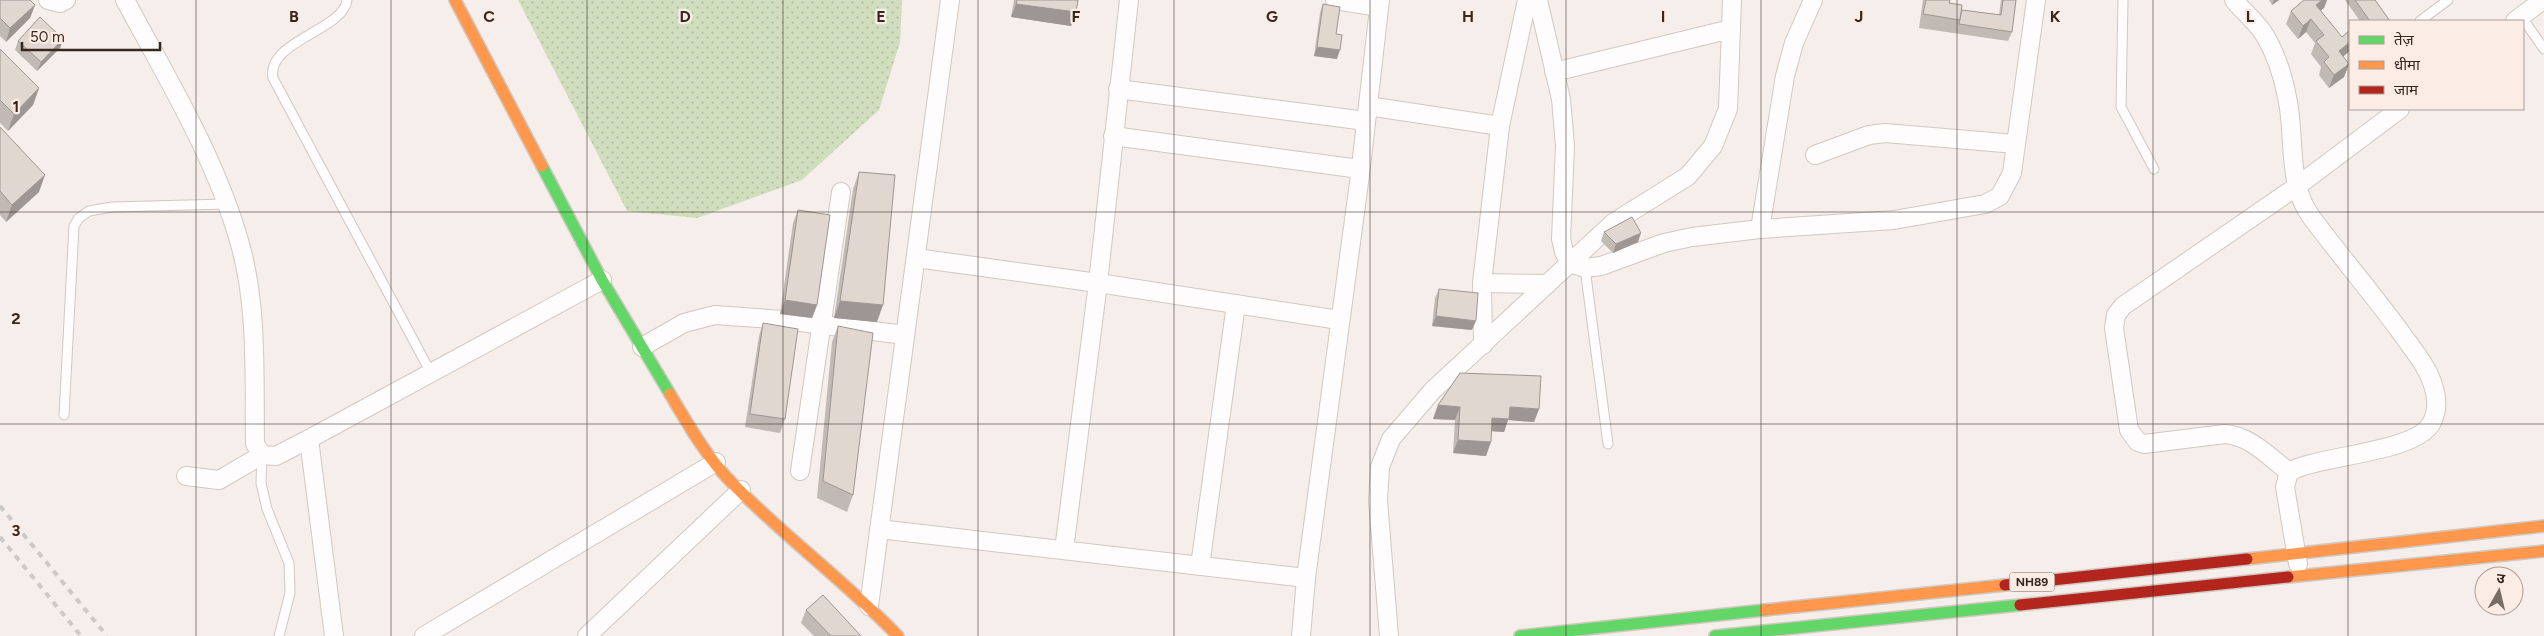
<svg xmlns="http://www.w3.org/2000/svg" width="2544" height="636" font-family="Figtree,'Noto Sans Devanagari',sans-serif">
  <defs>
    <pattern id="grass-dots" width="8" height="8" patternUnits="userSpaceOnUse" patternTransform="scale(1.25)"><rect width="8" height="8" fill="#d0debd"/><path d="M2 2h.1M6 6h.1" fill="none" stroke="#b3bea2" stroke-width="1.8" stroke-linecap="round"/></pattern>
  </defs>
  <rect width="100%" height="100%" fill="#f6eeea"/>
  <path fill="url(#grass-dots)" d="M518 0H902L900 42 879 110 802 180 697 218 627 211Z"/>
  <g fill="none" stroke-linecap="round" stroke-linejoin="round">
    <defs>
      <g id="lane">
        <path d="M347 0C344 30 266 41 273 78L431 373"/>
        <path d="M2123 0 2121 107 2154 169"/>
        <path d="M2521 16 2544 49"/>
        <path d="M2420 21 2448 0"/>
        <path d="M1585 268 1608 444"/>
        <path d="M64 415 74 226 79 218 89 211 112 207 226 204"/>
        <path d="M262 455 261 483 267 509 289 563 290 593 279 636"/>
      </g>
      <g id="street">
        <path d="M48 0 60 3 66 0"/>
        <path d="M125 0C167 78 216 158 240 244 258 308 254 378 255 444L262 455 276 456 309 439 602 280"/>
        <path d="M1335 0 1379 7"/>
        <path d="M1538 0 1561 99 1565 146 1561 239 1564 252 1570 263 1585 268 1601 266 1664 243 1692 237 1760 229 1894 220 1985 204 2000 196 2012 173 2036 0"/>
        <path d="M2234 0C2243 11 2256 22 2264 34 2275 52 2283 76 2287 97 2296 137 2286 184 2312 218 2341 257 2373 294 2402 334 2414 351 2427 366 2433 385 2437 397 2438 410 2432 422 2418 453 2318 455 2289 472L2285 487 2298 564"/>
        <path d="M2515 21 2543 0"/>
        <path d="M1554 72 1731 29"/>
        <path d="M1118 89 1366 121"/>
        <path d="M1368 106 1500 126"/>
        <path d="M1113 136 1360 169"/>
        <path d="M1815 155 1869 135 1885 133 2016 144"/>
        <path d="M1760 229 1785 76 1794 43 1813 0"/>
        <path d="M916 258 1098 283 1339 320"/>
        <path d="M1482 283 1547 284"/>
        <path d="M1483 345 1482 283 1500 126 1527 0"/>
        <path d="M642 347 684 323 715 315 784 320 905 335"/>
        <path d="M309 439 334 636"/>
        <path d="M800 471 841 192"/>
        <path d="M2289 472C2269 457 2251 436 2225 434L2144 444 2138 442 2129 430 2114 328 2116 315 2123 306 2296 187 2400 109"/>
        <path d="M186 476 219 480 262 455"/>
        <path d="M879 529 1306 578"/>
        <path d="M1064 550 1098 283 1129 0"/>
        <path d="M1200 566 1236 304"/>
        <path d="M869 606 950 0"/>
        <path d="M424 636 716 462"/>
        <path d="M587 636 741 490"/>
        <path d="M1301 636 1306 578 1360 175 1380 0"/>
        <path d="M1389 636 1378 501 1380 467 1391 439 1433 390 1613 223 1688 176 1713 146 1728 109 1732 0"/>
      </g>
      <g id="fast">
        <path d="M542 166 602 280 670 394"/>
        <path d="M1520 636 1765 610"/>
        <path d="M1715 636 2020 605"/>
      </g>
      <g id="slow">
        <path d="M455 0 542 166"/>
        <path d="M670 394C688 424 707 458 733 484 785 537 846 582 898 636"/>
        <path d="M2247 559 2544 526"/>
        <path d="M2288 577 2544 551"/>
        <path d="M1765 610 2005 585"/>
      </g>
      <g id="jam">
        <path d="M2005 585 2247 559"/>
        <path d="M2020 605 2288 577"/>
      </g>
    </defs>
    <use href="#lane" stroke="#d1c8c2" stroke-width="11"/>
    <use href="#street" stroke="#d1c8c2" stroke-width="20"/>
    <use href="#fast" stroke="#d1c8c2" stroke-width="14"/>
    <use href="#slow" stroke="#d1c8c2" stroke-width="14"/>
    <use href="#jam" stroke="#d1c8c2" stroke-width="14"/>
    <use href="#lane" stroke="#fefcfc" stroke-width="9"/>
    <use href="#street" stroke="#fefcfc" stroke-width="18"/>
    <use href="#fast" stroke="#63d668" stroke-width="11"/>
    <use href="#slow" stroke="#ff974d" stroke-width="11"/>
    <use href="#jam" stroke="#b3261e" stroke-width="11"/>
    <g stroke="#ccc9c8" stroke-width="4" stroke-dasharray="6 6" stroke-linecap="butt">
      <path d="M0 506 107 636"/>
      <path d="M0 537 81 636"/>
    </g>
  </g>
  <g fill="#c1b9b3">
    <path d="M0 0 35 5 30 18 6 42 0 36Z"/>
    <path d="M1014 0H1078L1071 26 1011 17Z"/>
    <path d="M1923 0H1950L1949 3 1962 10 1999 15 2001 0H2016L2012 32 2008 41 1919 28Z"/>
    <path d="M2269 0H2279L2272 5Z"/>
    <path d="M2304 0H2327L2324 8 2321 10 2343 57 2349 64 2344 77 2329 88 2319 75 2321 67 2311 54 2315 43 2306 32 2298 39 2286 24 2291 11Z"/>
    <path d="M2345 0H2375L2390 21H2360Z"/>
    <path d="M1323 4 1336 34 1337 59 1314 56 1320 13Z"/>
    <path d="M63 39 60 48 37 71 15 50 18 41Z"/>
    <path d="M0 49 39 88 33 105 8 131 0 123Z"/>
    <path d="M0 127 39 192 6 222 0 215Z"/>
    <path d="M859 172 877 322 834 318 853 189Z"/>
    <path d="M798 210 817 305 812 318 780 314 793 223Z"/>
    <path d="M1604 232 1638 242 1613 253 1601 241Z"/>
    <path d="M1439 289 1472 330 1432 326 1435 298Z"/>
    <path d="M763 323 785 419 780 433 745 427 759 336Z"/>
    <path d="M838 326 853 495 847 512 817 498 832 342Z"/>
    <path d="M1438 405 1539 409 1534 422 1508 420 1504 432 1492 431 1486 456 1453 453 1455 420 1433 419Z"/>
    <path d="M806 610 861 636H814L801 623Z"/>
  </g>
  <g fill="#9d9692">
    <path d="M2274 0H2279L2272 5Z"/>
    <path d="M2322 0H2327L2324 8 2311 18 2316 5Z"/>
    <path d="M1016 4 1076 12 1071 26 1011 17Z"/>
    <path d="M35 5 30 18 6 42 10 28Z"/>
    <path d="M2311 19 2306 32 2298 39 2303 26Z"/>
    <path d="M63 39 60 48 37 71 41 62Z"/>
    <path d="M2350 42V51L2334 64 2339 51Z"/>
    <path d="M1317 47 1340 50 1337 59 1314 56Z"/>
    <path d="M2349 64 2344 77 2329 88 2334 75Z"/>
    <path d="M39 88 33 105 8 131 14 114Z"/>
    <path d="M45 175 39 192 6 222 12 205Z"/>
    <path d="M1641 233 1638 242 1613 253 1616 244Z"/>
    <path d="M785 300 817 305 812 318 780 314Z"/>
    <path d="M840 301 883 305 877 322 834 318Z"/>
    <path d="M1436 316 1476 321 1472 330 1432 326Z"/>
    <path d="M1438 405 1460 407 1455 420 1433 419Z"/>
    <path d="M1510 407 1539 409 1534 422 1508 420 1504 432 1488 431 1492 418Z"/>
    <path d="M1458 440 1491 442 1486 456 1453 453Z"/>
  </g>
  <g fill="#e0d7d0" stroke="#9d9692">
    <path d="M0 0H30L35 5 10 28 0 18Z"/>
    <path d="M1017 0H1078L1076 12 1016 4Z"/>
    <path d="M1926 0H1950L1949 3 1962 5 1960 20 1923 14Z"/>
    <path d="M2003 0H2016L2012 32 1959 24 1962 10 2001 15Z"/>
    <path d="M2304 0H2322L2316 5 2342 37 2350 30V42L2339 51 2349 64 2334 75 2324 62 2329 57 2316 41 2324 35 2311 19 2303 26 2291 11Z"/>
    <path d="M2355 0H2375L2390 21H2370Z"/>
    <path d="M1323 4 1340 7 1336 34 1342 35 1340 50 1317 47Z"/>
    <path d="M40 17 63 39 41 62 18 41Z"/>
    <path d="M0 49 39 88 14 114 0 100Z"/>
    <path d="M0 127 45 175 12 205 0 191Z"/>
    <path d="M859 172 895 175 883 305 840 301Z"/>
    <path d="M798 210 830 215 817 305 785 300Z"/>
    <path d="M1632 217 1641 233 1616 244 1604 232Z"/>
    <path d="M1439 289 1478 293 1476 321 1436 316Z"/>
    <path d="M763 323 798 329 785 419 750 414Z"/>
    <path d="M838 326 873 333 853 495 823 481Z"/>
    <path d="M1460 373 1541 376 1539 409 1510 407 1509 419 1492 418 1491 442 1458 440 1460 407 1438 405Z"/>
    <path d="M823 595 861 636H831L806 610Z"/>
  </g>
  <path fill="none" stroke="#352821" stroke-width="1" stroke-opacity="0.55" d="M196 0V636M391 0V636M587 0V636M783 0V636M978 0V636M1174 0V636M1370 0V636M1566 0V636M1761 0V636M1957 0V636M2153 0V636M2348 0V636M0 212H2544M0 424H2544"/>
  <g text-anchor="middle" stroke-width="4.5" stroke-linejoin="round" paint-order="stroke">
    <rect fill="#fbede5" stroke="#70635c" stroke-width="1" x="2009.5" y="572.5" width="45" height="19" rx="4"/>
    <g font-size="12" font-weight="bold" fill="#352821">
      <text x="2032" y="586">NH89</text>
    </g>
  </g>
  <g font-size="16" text-anchor="middle" font-weight="bold" fill="#352821" stroke="#fbede5" stroke-width="4.5" stroke-linejoin="round" paint-order="stroke">
    <text x="294" y="22">B</text>
    <text x="489" y="22">C</text>
    <text x="685" y="22">D</text>
    <text x="881" y="22">E</text>
    <text x="1076" y="22">F</text>
    <text x="1272" y="22">G</text>
    <text x="1468" y="22">H</text>
    <text x="1663" y="22">I</text>
    <text x="1859" y="22">J</text>
    <text x="2055" y="22">K</text>
    <text x="2250" y="22">L</text>
    <text x="16" y="112">1</text>
    <text x="16" y="324">2</text>
    <text x="16" y="536">3</text>
  </g>
  <rect x="2349" y="20" width="175" height="90" fill="#fbede5" stroke="#ac9e97"/>
  <rect x="2359" y="36" width="25" height="8" fill="#63d668" stroke="#ac9e97"/>
  <text x="2394" y="45" font-size="15" fill="#352821">तेज़</text>
  <rect x="2359" y="61" width="25" height="8" fill="#ff974d" stroke="#ac9e97"/>
  <text x="2394" y="70" font-size="15" fill="#352821">धीमा</text>
  <rect x="2359" y="86" width="25" height="8" fill="#b3261e" stroke="#ac9e97"/>
  <text x="2394" y="95" font-size="15" fill="#352821">जाम</text>
  <g transform="translate(2499 591) rotate(8)"><circle r="24" fill="#fbede5" stroke="#ac9e97"/>
  <path d="M0-4L9 19L0 12L-9 19Z" fill="#796d67"/>
  <text y="-8" font-size="14" font-weight="bold" text-anchor="middle" fill="#352821">उ</text>
  </g>
  <path d="M22 42v8h138v-8" fill="none" stroke="#352821" stroke-width="2.5"/>
  <text x="30" y="42" font-size="15" fill="#352821" stroke="#fbede5" stroke-width="4" paint-order="stroke">50 m</text>
</svg>
